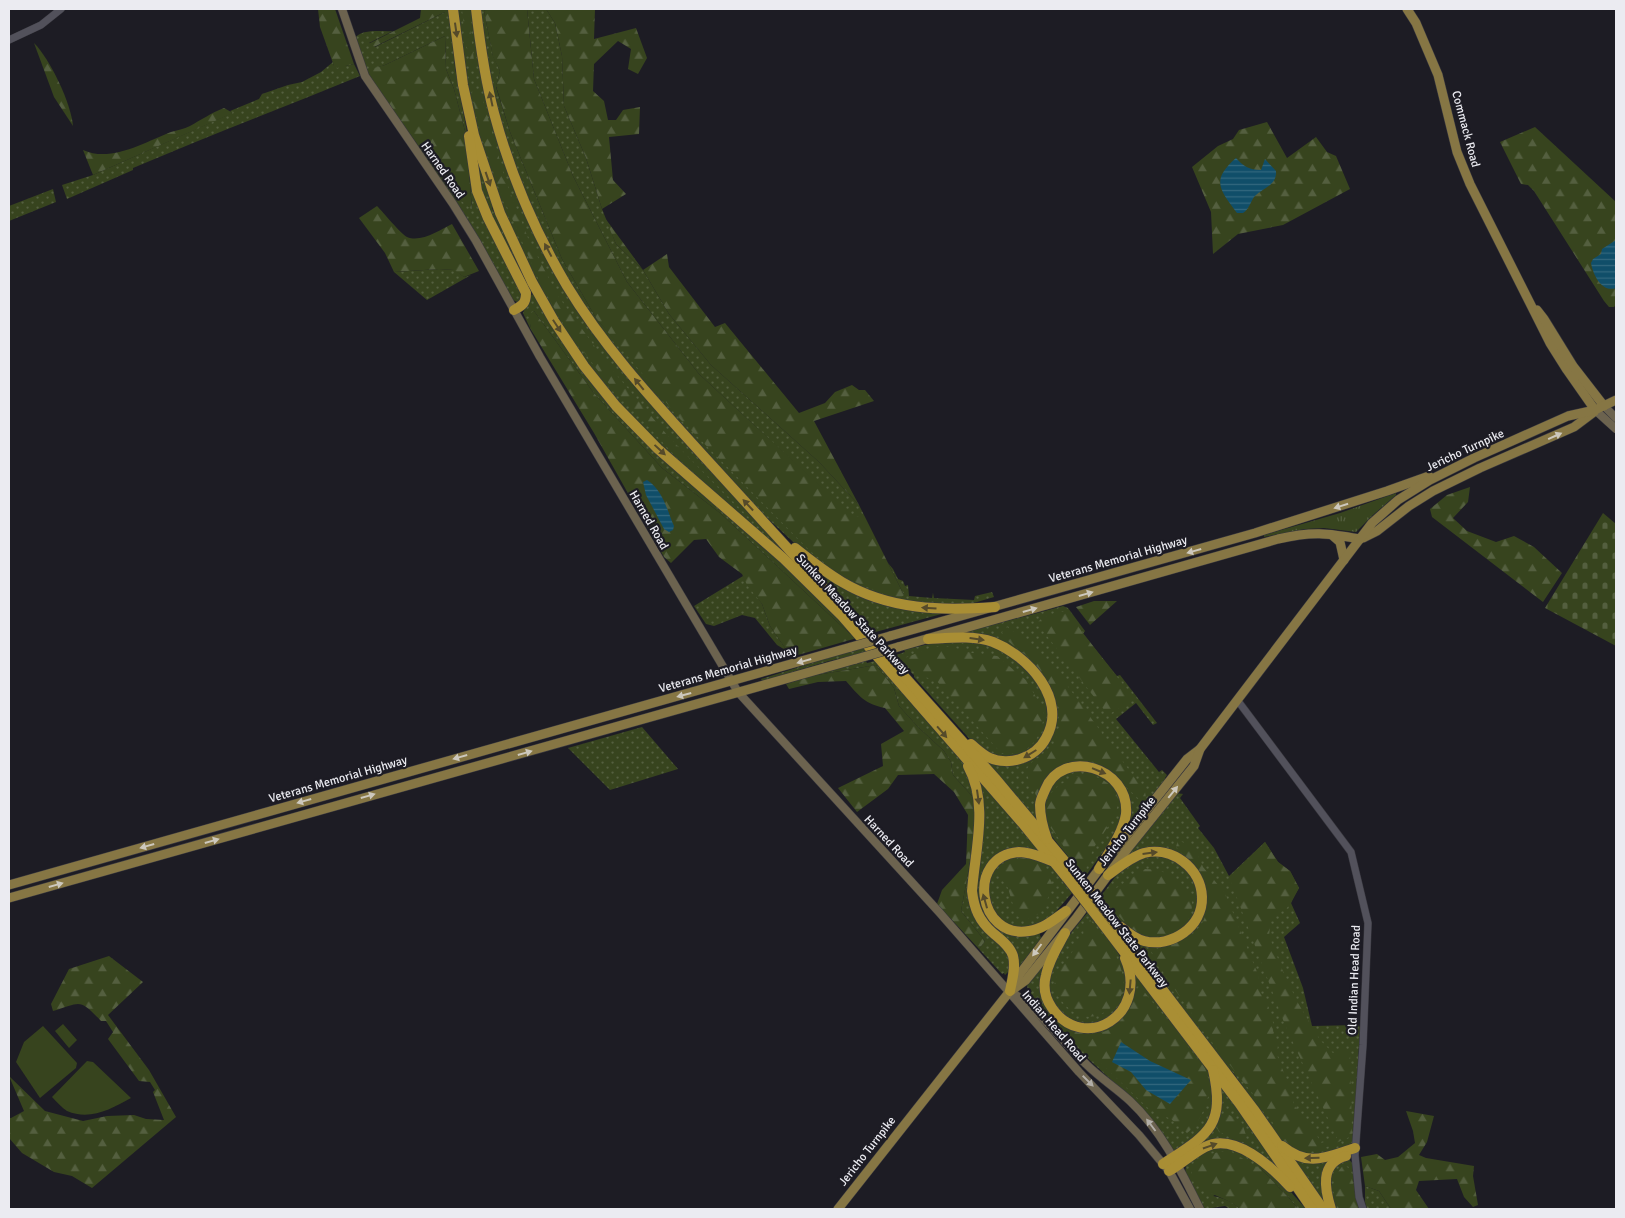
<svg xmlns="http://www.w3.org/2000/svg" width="1625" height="1218" font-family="Signika,sans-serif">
  <defs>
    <pattern id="grass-dots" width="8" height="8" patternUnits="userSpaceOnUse" patternTransform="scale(1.25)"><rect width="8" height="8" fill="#37441e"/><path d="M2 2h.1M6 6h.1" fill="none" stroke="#545f3f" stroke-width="1.8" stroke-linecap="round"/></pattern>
    <pattern id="forest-firs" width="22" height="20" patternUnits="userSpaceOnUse" patternTransform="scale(1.25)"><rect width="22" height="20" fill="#37441e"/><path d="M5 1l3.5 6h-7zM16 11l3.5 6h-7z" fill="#545f3f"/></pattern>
    <pattern id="cemetery-stones" width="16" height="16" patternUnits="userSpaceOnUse" patternTransform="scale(1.25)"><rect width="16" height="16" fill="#37441e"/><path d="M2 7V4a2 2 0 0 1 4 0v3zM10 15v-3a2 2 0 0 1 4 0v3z" fill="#545f3f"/></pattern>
    <pattern id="park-tufts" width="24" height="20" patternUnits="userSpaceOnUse" patternTransform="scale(1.25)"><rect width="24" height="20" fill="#37441e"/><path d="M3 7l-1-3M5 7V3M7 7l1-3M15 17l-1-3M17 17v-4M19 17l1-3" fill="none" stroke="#545f3f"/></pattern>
    <pattern id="water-rules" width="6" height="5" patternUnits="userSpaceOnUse" patternTransform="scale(1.25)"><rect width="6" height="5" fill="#104e69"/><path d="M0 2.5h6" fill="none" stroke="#33687f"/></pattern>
  </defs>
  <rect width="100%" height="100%" fill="#1d1c24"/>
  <g fill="url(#grass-dots)" fill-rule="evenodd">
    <path d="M445 9H450L455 68 468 137 473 185 478 204 524 293V298L519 303 513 300 475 236 429 164 370 78 354 39C362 28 381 32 393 31L369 43 375 47 445 12ZM445 36 446 69 454 89 466 135 472 209 456 196 395 114 366 71 385 65Z"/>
    <path d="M458 9H473L514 183 589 325 818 585C758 532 693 482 638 424 551 332 493 215 468 91 462 64 461 36 458 9Z"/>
    <path d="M479 9H487L484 11 493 56 500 71 496 87 510 132 562 259 596 318 616 341 904 595 888 563 893 569 898 579 903 581 905 586 908 585 909 596 932 598 933 593 934 598 974 600 975 596 992 592 994 597 967 605 933 607 862 590 804 552 763 514 617 353 566 277 538 222 507 145 489 72Z"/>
    <path d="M527 9H546L555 23 562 56 564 106 586 158 602 209 616 244 643 270 669 314 711 365 819 462 859 505 865 517H853L699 374 627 282 573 176 534 79Z"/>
    <path d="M333 62 334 66H345L354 64 360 76C284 107 208 136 133 168V170L67 199 62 185 93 175 232 113 230 111 259 99 262 94 288 85 302 82 321 72Z"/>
    <path d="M474 149 494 206 492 208 523 274 521 275 484 202Z"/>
    <path d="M53 189 56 202 9 221V206Z"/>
    <path d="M439 269 455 270 464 277 471 275 427 300 394 272Z"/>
    <path d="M534 294 606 399 801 579 857 638 849 633 720 513 662 468 593 392 534 311 530 328 523 313 531 295Z"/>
    <path d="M796 552 839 584 945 613 872 633Z"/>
    <path d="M743 576 762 604 770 626 787 651 777 645 755 618 742 615 714 626 706 624 694 606Z"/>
    <path d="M1063 606 1068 608 1085 631 1083 634 1117 676 1120 675 1157 723 1153 725 1136 703 1116 719 1159 772 1162 770 1167 775 1165 778 1167 780 1123 834 1124 790 1083 763 1045 783 1041 825 1008 789 983 756 1029 759 1055 715 1026 660 959 634Z"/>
    <path d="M945 640 988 643 1009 652 1037 681 1046 699 1048 728 1033 750 1005 759 990 755 975 745 914 677V675L893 656 905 652 904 650Z"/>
    <path d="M865 646 869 652 829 661 762 681 761 679Z"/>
    <path d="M879 660 964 764 976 798 970 891 995 938 1010 957 1011 967 1008 969 1010 970 1005 975 1004 973 1002 974 979 949 985 941 961 911 970 862 972 796 953 775 951 762 944 751 918 727 899 706 894 688 876 665 811 676 866 661 867 663Z"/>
    <path d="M642 727 678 769 610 790 568 748Z"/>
    <path d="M1085 770 1103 774 1115 784 1124 810 1113 838 1085 877 1057 843 1047 830 1042 803 1048 788 1064 773Z"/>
    <path d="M982 779 1048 858 1002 855 982 884 995 923 1039 932 1041 938 1016 971 1017 959 990 928 976 904 978 784Z"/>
    <path d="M1176 793 1183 794 1180 798 1200 826 1198 828 1214 848 1229 876 1265 842 1278 862 1290 871 1299 888 1291 903 1300 923 1284 937 1303 988 1312 1026 1358 1025 1360 1027 1354 1136 1352 1143 1345 1147 1311 1157 1283 1143 1234 1074 1216 1054 1122 929 1143 943 1195 926 1204 890 1179 856H1126Z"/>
    <path d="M1023 854 1047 861 1072 893 1052 916 1042 925 1014 928 1004 923 988 902 987 886 992 874 1000 863 1009 858Z"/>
    <path d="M1168 856C1175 861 1187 867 1192 874 1194 877 1195 882 1196 885 1207 917 1176 947 1144 939 1125 933 1112 911 1101 896L1118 873 1139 858Z"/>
    <path d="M1088 912C1099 928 1129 960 1128 980 1128 984 1126 990 1124 994 1110 1048 1034 1019 1049 973 1055 951 1074 929 1088 912Z"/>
    <path d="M1049 957V1007L1091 1030 1130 1004 1129 961 1209 1072 1216 1103 1205 1130 1176 1152 1172 1150 1137 1104 1081 1052 1028 994 1027 984Z"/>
    <path d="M1223 1086 1296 1189 1235 1143 1180 1157 1199 1143 1220 1088Z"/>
    <path d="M1233 1147 1273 1172 1306 1209H1298L1290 1199 1262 1170 1213 1196C1224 1198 1233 1202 1240 1209H1230L1225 1206 1205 1209 1185 1174 1186 1166 1192 1159 1210 1148Z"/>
    <path d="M1351 1151 1329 1165V1209L1293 1158Z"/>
    <path d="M1348 1158 1352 1163 1354 1183 1359 1209H1333L1329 1177 1334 1166Z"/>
    <path d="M1365 1186 1379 1191 1391 1209H1367L1365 1202Z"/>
  </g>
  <g fill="url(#forest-firs)">
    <path d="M318 9H335L354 64 337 68 334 66 320 27Z"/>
    <path d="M421 9H445V12L374 47 368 44 420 18Z"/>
    <path d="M462 9H468L475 70 472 71 465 38Z"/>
    <path d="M487 9H527L534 79 573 176 627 282 699 374 853 516 865 517 904 595 898 600 843 577 810 551 680 419 596 318 562 259 510 132 496 86 500 71 493 57 484 11Z"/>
    <path d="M546 9H595L594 39 636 28 647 58 638 74 628 69 631 49 618 41 594 64 593 91 604 101 608 120H616L623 110 640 107 639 134 609 137 613 180 626 194 602 209 586 158 564 106 562 56 555 23Z"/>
    <path d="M445 36 446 69 454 89 466 135 472 210 456 196 395 114 366 70 385 65Z"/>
    <path d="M34 43C50 59 71 103 73 126L54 97Z"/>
    <path d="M473 88 480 90 505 179 528 238 558 296 609 366 668 436 754 525 676 457 602 376 565 327 540 283 498 186 479 129 472 93Z"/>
    <path d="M224 108 233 113 93 175 83 150C111 163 145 142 171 132 177 130 184 129 190 126 201 120 211 113 224 108Z"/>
    <path d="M1267 122 1287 158 1316 137 1327 152 1336 156 1350 189 1283 225 1238 234 1213 254 1211 212 1192 167 1218 146 1233 139 1239 130Z"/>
    <path d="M1535 127 1616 202V305L1614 307H1609L1604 301 1534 191 1528 185 1521 184 1500 142Z"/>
    <path d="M377 206C383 212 401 234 407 237 421 243 440 230 452 224L479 271 464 277 454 270 439 269 394 272 385 253 359 218Z"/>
    <path d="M605 218 643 270 667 254 669 267 715 327 725 323 799 413 825 403 835 392 852 385 859 390H865L874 401 814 421 859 505 819 462 711 365 669 314 643 270 616 244Z"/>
    <path d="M534 311 593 392 662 468 720 513 849 633 857 638 791 657 770 626 762 604 747 585 742 574 719 557 706 539 694 540 671 563 664 557 594 433 530 328 531 322 528 315Z"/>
    <path d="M1470 487 1468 502 1453 518 1467 531 1496 542 1514 536 1534 547 1562 573 1543 602 1432 517 1430 509 1447 495Z"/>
    <path d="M1094 601H1117L1090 625 1076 607Z"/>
    <path d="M1057 612H1068L1083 633 1132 696 1126 704 1108 715 1037 623 1042 618Z"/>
    <path d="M1007 627 1028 642 1053 666 1145 792 1146 798 1141 801 1099 762C1063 760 1054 765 1037 797L1030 784 1026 770 1032 762 1053 748 1062 717 1055 696 1045 676 1027 656 1004 638 1002 632Z"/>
    <path d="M932 647H952L972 653 997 656 1026 680 1044 711 1042 729 1035 741 1022 754 1001 753 935 679 922 677 900 660Z"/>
    <path d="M876 665 894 688 899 706 918 727 944 751 951 762 953 775 972 796 975 812 970 862 961 911 985 941 979 949 937 904 942 890 966 864 968 815 954 792 934 774 898 775 888 789 857 812 838 788 883 766 881 744 904 731 885 708C865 704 859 696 846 681L818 682 789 689 786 684 811 676Z"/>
    <path d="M1085 774C1096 776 1104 779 1112 787 1131 806 1099 835 1092 852 1089 858 1087 864 1086 870L1070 858 1060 840 1047 823 1045 806 1049 795 1058 786 1068 780Z"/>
    <path d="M1178 840 1195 848 1203 867 1225 893 1259 977C1256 992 1268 1002 1272 1017 1275 1028 1270 1033 1278 1043L1277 1055 1291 1091 1294 1105 1315 1132 1321 1143 1337 1138 1285 1025 1229 877 1265 842 1278 862 1290 871 1299 888 1287 908 1271 918 1269 936 1284 974 1298 1003 1320 1040 1333 1053 1344 1049 1350 1052 1352 1136 1322 1149 1300 1152 1283 1140 1273 1123 1253 1094 1214 1045 1166 977 1151 951C1182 941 1215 932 1205 892 1204 887 1203 881 1201 877 1197 868 1183 855 1176 847Z"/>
    <path d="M1024 858 1042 862 1052 883 1048 898 1040 913 1024 921 1016 915 1008 888 997 873 999 867 1012 860Z"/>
    <path d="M1145 869C1160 869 1169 873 1179 883 1182 885 1186 888 1188 891 1191 895 1192 900 1192 905 1191 935 1153 946 1131 928 1121 920 1112 907 1103 897Z"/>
    <path d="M1090 920C1104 937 1116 950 1122 972 1123 977 1125 986 1123 991 1117 1008 1095 1023 1077 1014 1068 1010 1059 998 1053 990L1058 970 1067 960 1083 935 1084 929Z"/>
    <path d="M109 956 143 982 108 1015 149 1070 176 1117 92 1188 72 1176 54 1172 22 1153 9 1138V1118H11L24 1111 9 1076 45 1111 83 1121 107 1116 134 1115 146 1119 164 1120 153 1092 155 1090 150 1082 139 1081 108 1039 113 1032 106 1021H101C79 998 82 1002 53 1011L51 1004 69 969Z"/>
    <path d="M1138 987 1142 989 1205 1068C1208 1076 1210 1084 1209 1092 1207 1106 1198 1125 1187 1133L1171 1119 1150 1110 1064 1028C1072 1030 1082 1034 1091 1034 1120 1033 1128 1010 1138 987Z"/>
    <path d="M1406 1111 1434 1116 1427 1142 1419 1155 1426 1158 1474 1166 1473 1176 1478 1205 1473 1207 1464 1197 1457 1179 1419 1181 1416 1190 1429 1209H1391L1379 1191 1365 1186 1361 1157 1377 1154 1385 1160 1398 1157 1415 1143 1413 1131Z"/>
    <path d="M1228 1114 1242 1123 1246 1135 1244 1142C1234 1141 1228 1135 1219 1132L1217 1128 1220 1117Z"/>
    <path d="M1230 1151 1262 1170 1290 1199 1298 1209H1240C1225 1194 1192 1195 1191 1167 1205 1155 1212 1152 1230 1151Z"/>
    <path d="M1344 1165 1350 1169 1358 1209H1339C1334 1193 1330 1177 1344 1165Z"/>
  </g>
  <path fill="url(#cemetery-stones)" d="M1603 513 1616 524V646L1545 608Z"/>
  <path fill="url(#park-tufts)" d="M1396 493V495L1373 515 1356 532 1324 528 1305 529 1264 537V535L1340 513Z"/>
  <g fill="#37441e">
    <path d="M63 1024 77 1040 69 1048 55 1031Z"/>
    <path d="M43 1026 77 1063 76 1068 40 1098 16 1062 24 1042Z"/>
    <path d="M87 1061 93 1062 131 1098C111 1109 90 1121 67 1111 62 1108 57 1102 52 1097Z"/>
  </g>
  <g fill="url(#water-rules)">
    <path d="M1236 158C1243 166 1249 170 1261 170L1265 159 1276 171C1277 186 1262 188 1254 197 1250 203 1249 209 1243 213H1237C1219 189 1211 180 1236 158Z"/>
    <path d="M1616 240V288C1602 293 1593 275 1591 263L1593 259 1601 254 1602 249Z"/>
    <path d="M647 480C663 490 667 510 674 526L673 530 669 532 664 529 646 495 643 482Z"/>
    <path d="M1121 1042 1150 1061 1191 1080 1170 1104 1146 1090 1131 1072 1112 1062Z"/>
  </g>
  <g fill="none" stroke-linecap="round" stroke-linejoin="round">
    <defs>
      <g id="tertiary">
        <path d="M9 40 41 25 61 9"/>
        <path d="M1238 701 1351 852 1368 923 1363 1045 1355 1155 1359 1197 1363 1209"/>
      </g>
      <g id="secondary">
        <path d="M342 9 365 76 453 204 476 241 540 357 738 692 939 912 1079 1072 1139 1135 1169 1171 1190 1209"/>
        <path d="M1604 406 1616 418"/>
        <path d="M1595 410 1616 429"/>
        <path d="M1016 995C1043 1014 1063 1042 1086 1064 1100 1078 1116 1088 1130 1101 1162 1131 1181 1171 1200 1209"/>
      </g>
      <g id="primary">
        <path d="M1407 9 1416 23 1438 75 1457 152 1470 184 1550 343 1567 370 1595 410"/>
        <path d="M1537 310 1544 319 1573 366 1604 406"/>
        <path d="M1332 535 1340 542 1344 560"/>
        <path d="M1363 538 1377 531 1409 506 1433 491 1480 468 1574 427 1594 412"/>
        <path d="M890 636 1255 533 1387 491 1429 476"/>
        <path d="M898 647 1278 539C1313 531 1326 533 1360 539"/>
        <path d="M1115 850 1187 759 1200 749 1372 523 1398 500 1430 480 1474 458 1568 416 1595 410 1616 400"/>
        <path d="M9 885 851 647"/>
        <path d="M9 898 856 659"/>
        <path d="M1012 990 1026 980 1077 917 1128 848 1194 766 1200 749"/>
        <path d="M838 1209 1010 991 1019 975 1103 864"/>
      </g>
      <g id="motorway">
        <path d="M453 9 463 85 474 135 500 213 532 282 554 321 584 366 616 406 658 449 783 558 842 616 1024 825 1067 878"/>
        <path d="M476 9C480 44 485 79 494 113 510 173 535 232 567 286 604 347 652 399 699 451 747 504 796 557 844 610"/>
        <path d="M469 136 477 191 488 218 526 293C526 303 523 305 514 310"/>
        <path d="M795 548C810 560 825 572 842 582 889 610 942 611 995 607"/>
        <path d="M928 639C949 638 973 635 993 642 1028 656 1068 699 1046 738 1041 748 1031 756 1020 759 1011 762 999 762 990 758 983 755 977 749 971 744"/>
        <path d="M886 656 995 778 1073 871"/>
        <path d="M968 766C989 804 975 850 972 891 974 908 979 921 993 933 1000 939 1010 946 1013 956 1016 968 1012 980 1010 991"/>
        <path d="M1047 839C1043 828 1040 816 1040 805 1040 800 1043 795 1045 790 1062 747 1130 767 1126 814 1123 833 1109 852 1099 869"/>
        <path d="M1052 861C1041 857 1031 852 1019 852 965 856 978 940 1029 931 1043 929 1055 919 1066 911"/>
        <path d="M1108 875C1119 867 1131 857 1144 853 1172 846 1201 868 1202 897 1203 927 1171 948 1144 941 1136 939 1127 932 1121 927"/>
        <path d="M1106 911 1143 964 1255 1111 1323 1209"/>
        <path d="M1099 919 1239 1103 1312 1209"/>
        <path d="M1065 933C1058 946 1049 960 1046 975 1043 986 1045 998 1052 1008 1084 1054 1150 1015 1125 958"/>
        <path d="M1282 1146C1309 1168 1326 1157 1355 1148"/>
        <path d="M1163 1164C1207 1135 1226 1127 1213 1070"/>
        <path d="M1169 1171C1181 1164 1192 1154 1205 1147 1234 1132 1272 1167 1290 1187"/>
        <path d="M1331 1209C1325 1190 1319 1163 1346 1156"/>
      </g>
    </defs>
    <use href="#tertiary" stroke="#39383f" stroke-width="8"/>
    <use href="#secondary" stroke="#39383f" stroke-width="9"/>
    <use href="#primary" stroke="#39383f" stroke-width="10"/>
    <use href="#motorway" stroke="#39383f" stroke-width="11"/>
    <use href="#tertiary" stroke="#52515b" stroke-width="7"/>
    <use href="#secondary" stroke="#6c634f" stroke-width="8"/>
    <use href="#primary" stroke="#867644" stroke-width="9"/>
    <use href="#motorway" stroke="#a98e34" stroke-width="10"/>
    <defs>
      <g id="primary-bridge">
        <path d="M851 647 890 636"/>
        <path d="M856 659 898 647"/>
      </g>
      <g id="motorway-bridge">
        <path d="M1073 871 1106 911"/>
        <path d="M1067 878 1099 919"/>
      </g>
    </defs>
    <use href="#primary-bridge" stroke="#39383f" stroke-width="10" stroke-linecap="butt"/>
    <use href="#motorway-bridge" stroke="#39383f" stroke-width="11" stroke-linecap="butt"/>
    <use href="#primary-bridge" stroke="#867644" stroke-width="9"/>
    <use href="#motorway-bridge" stroke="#a98e34" stroke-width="10"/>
  </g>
  <defs><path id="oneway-solid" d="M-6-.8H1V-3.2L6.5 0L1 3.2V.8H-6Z" transform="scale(1.25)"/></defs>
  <g fill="#554a2a">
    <use href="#oneway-solid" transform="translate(456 30) rotate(82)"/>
    <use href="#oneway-solid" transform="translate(491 99) rotate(-102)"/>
    <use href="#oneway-solid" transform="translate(488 179) rotate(71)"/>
    <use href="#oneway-solid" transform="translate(548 250) rotate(-118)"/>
    <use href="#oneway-solid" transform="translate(557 326) rotate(57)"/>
    <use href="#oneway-solid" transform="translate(639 384) rotate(-129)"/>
    <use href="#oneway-solid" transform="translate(660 450) rotate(43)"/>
    <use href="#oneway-solid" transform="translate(748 505) rotate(-133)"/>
    <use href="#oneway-solid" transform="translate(929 608) rotate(-176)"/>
    <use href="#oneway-solid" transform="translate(977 639) rotate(8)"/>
    <use href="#oneway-solid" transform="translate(942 732) rotate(49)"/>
    <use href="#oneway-solid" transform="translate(1030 754) rotate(148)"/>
    <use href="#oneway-solid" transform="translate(1099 771) rotate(22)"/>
    <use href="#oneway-solid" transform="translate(978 797) rotate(82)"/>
    <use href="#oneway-solid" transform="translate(1150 853) rotate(-7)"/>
    <use href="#oneway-solid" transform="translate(985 901) rotate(-106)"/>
    <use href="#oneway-solid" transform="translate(1130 987) rotate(95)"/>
    <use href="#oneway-solid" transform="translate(1210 1146) rotate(-19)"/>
    <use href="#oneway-solid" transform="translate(1312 1158) rotate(178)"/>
  </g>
  <g fill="#cdc8bd">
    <use href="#oneway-solid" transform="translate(1555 436) rotate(-24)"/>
    <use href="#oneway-solid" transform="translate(1341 506) rotate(162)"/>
    <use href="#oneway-solid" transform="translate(1194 551) rotate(164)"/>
    <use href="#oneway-solid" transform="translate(1086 594) rotate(-16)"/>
    <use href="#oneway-solid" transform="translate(1030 610) rotate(-16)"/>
    <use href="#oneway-solid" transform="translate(804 661) rotate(164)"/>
    <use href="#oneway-solid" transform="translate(684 695) rotate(165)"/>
    <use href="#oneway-solid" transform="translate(525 753) rotate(-16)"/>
    <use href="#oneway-solid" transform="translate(460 757) rotate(164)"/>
    <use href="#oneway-solid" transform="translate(1173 792) rotate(-51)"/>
    <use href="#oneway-solid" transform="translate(368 796) rotate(-16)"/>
    <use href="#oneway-solid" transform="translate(304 801) rotate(164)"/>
    <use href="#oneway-solid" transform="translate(212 841) rotate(-16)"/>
    <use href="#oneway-solid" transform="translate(147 846) rotate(164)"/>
    <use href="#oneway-solid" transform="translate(56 885) rotate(-16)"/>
    <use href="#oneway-solid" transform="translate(1037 950) rotate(127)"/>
  </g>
  <g fill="#b2aea8">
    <use href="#oneway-solid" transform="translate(1088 1081) rotate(45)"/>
    <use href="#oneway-solid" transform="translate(1151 1125) rotate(-127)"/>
  </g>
  <g text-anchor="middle" stroke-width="4.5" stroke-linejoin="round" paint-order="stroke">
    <g font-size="12" fill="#ebebf1" stroke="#1d1c24">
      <text transform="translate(1466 129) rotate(75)" y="4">Commack Road</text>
      <text transform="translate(443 170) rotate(55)" y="4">Harned Road</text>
      <text transform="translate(1465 450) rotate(-25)" y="4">Jericho Turnpike</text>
      <text transform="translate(649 520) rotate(60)" y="4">Harned Road</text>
      <text transform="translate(1118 559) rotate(-16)" y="4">Veterans Memorial Highway</text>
      <text transform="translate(853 614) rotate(47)" y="4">Sunken Meadow State Parkway</text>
      <text transform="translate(728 669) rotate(-16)" y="4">Veterans Memorial Highway</text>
      <text transform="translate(338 779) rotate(-16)" y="4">Veterans Memorial Highway</text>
      <text transform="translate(1127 831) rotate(-52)" y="4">Jericho Turnpike</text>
      <text transform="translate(889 841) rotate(47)" y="4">Harned Road</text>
      <text transform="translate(1117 923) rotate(52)" y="4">Sunken Meadow State Parkway</text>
      <text transform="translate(1354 980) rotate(-88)" y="4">Old Indian Head Road</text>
      <text transform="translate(1054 1026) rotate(49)" y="4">Indian Head Road</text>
      <text transform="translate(867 1151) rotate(-52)" y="4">Jericho Turnpike</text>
    </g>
  </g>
  <rect width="1625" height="1218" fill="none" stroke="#ebebf1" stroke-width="20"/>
</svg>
